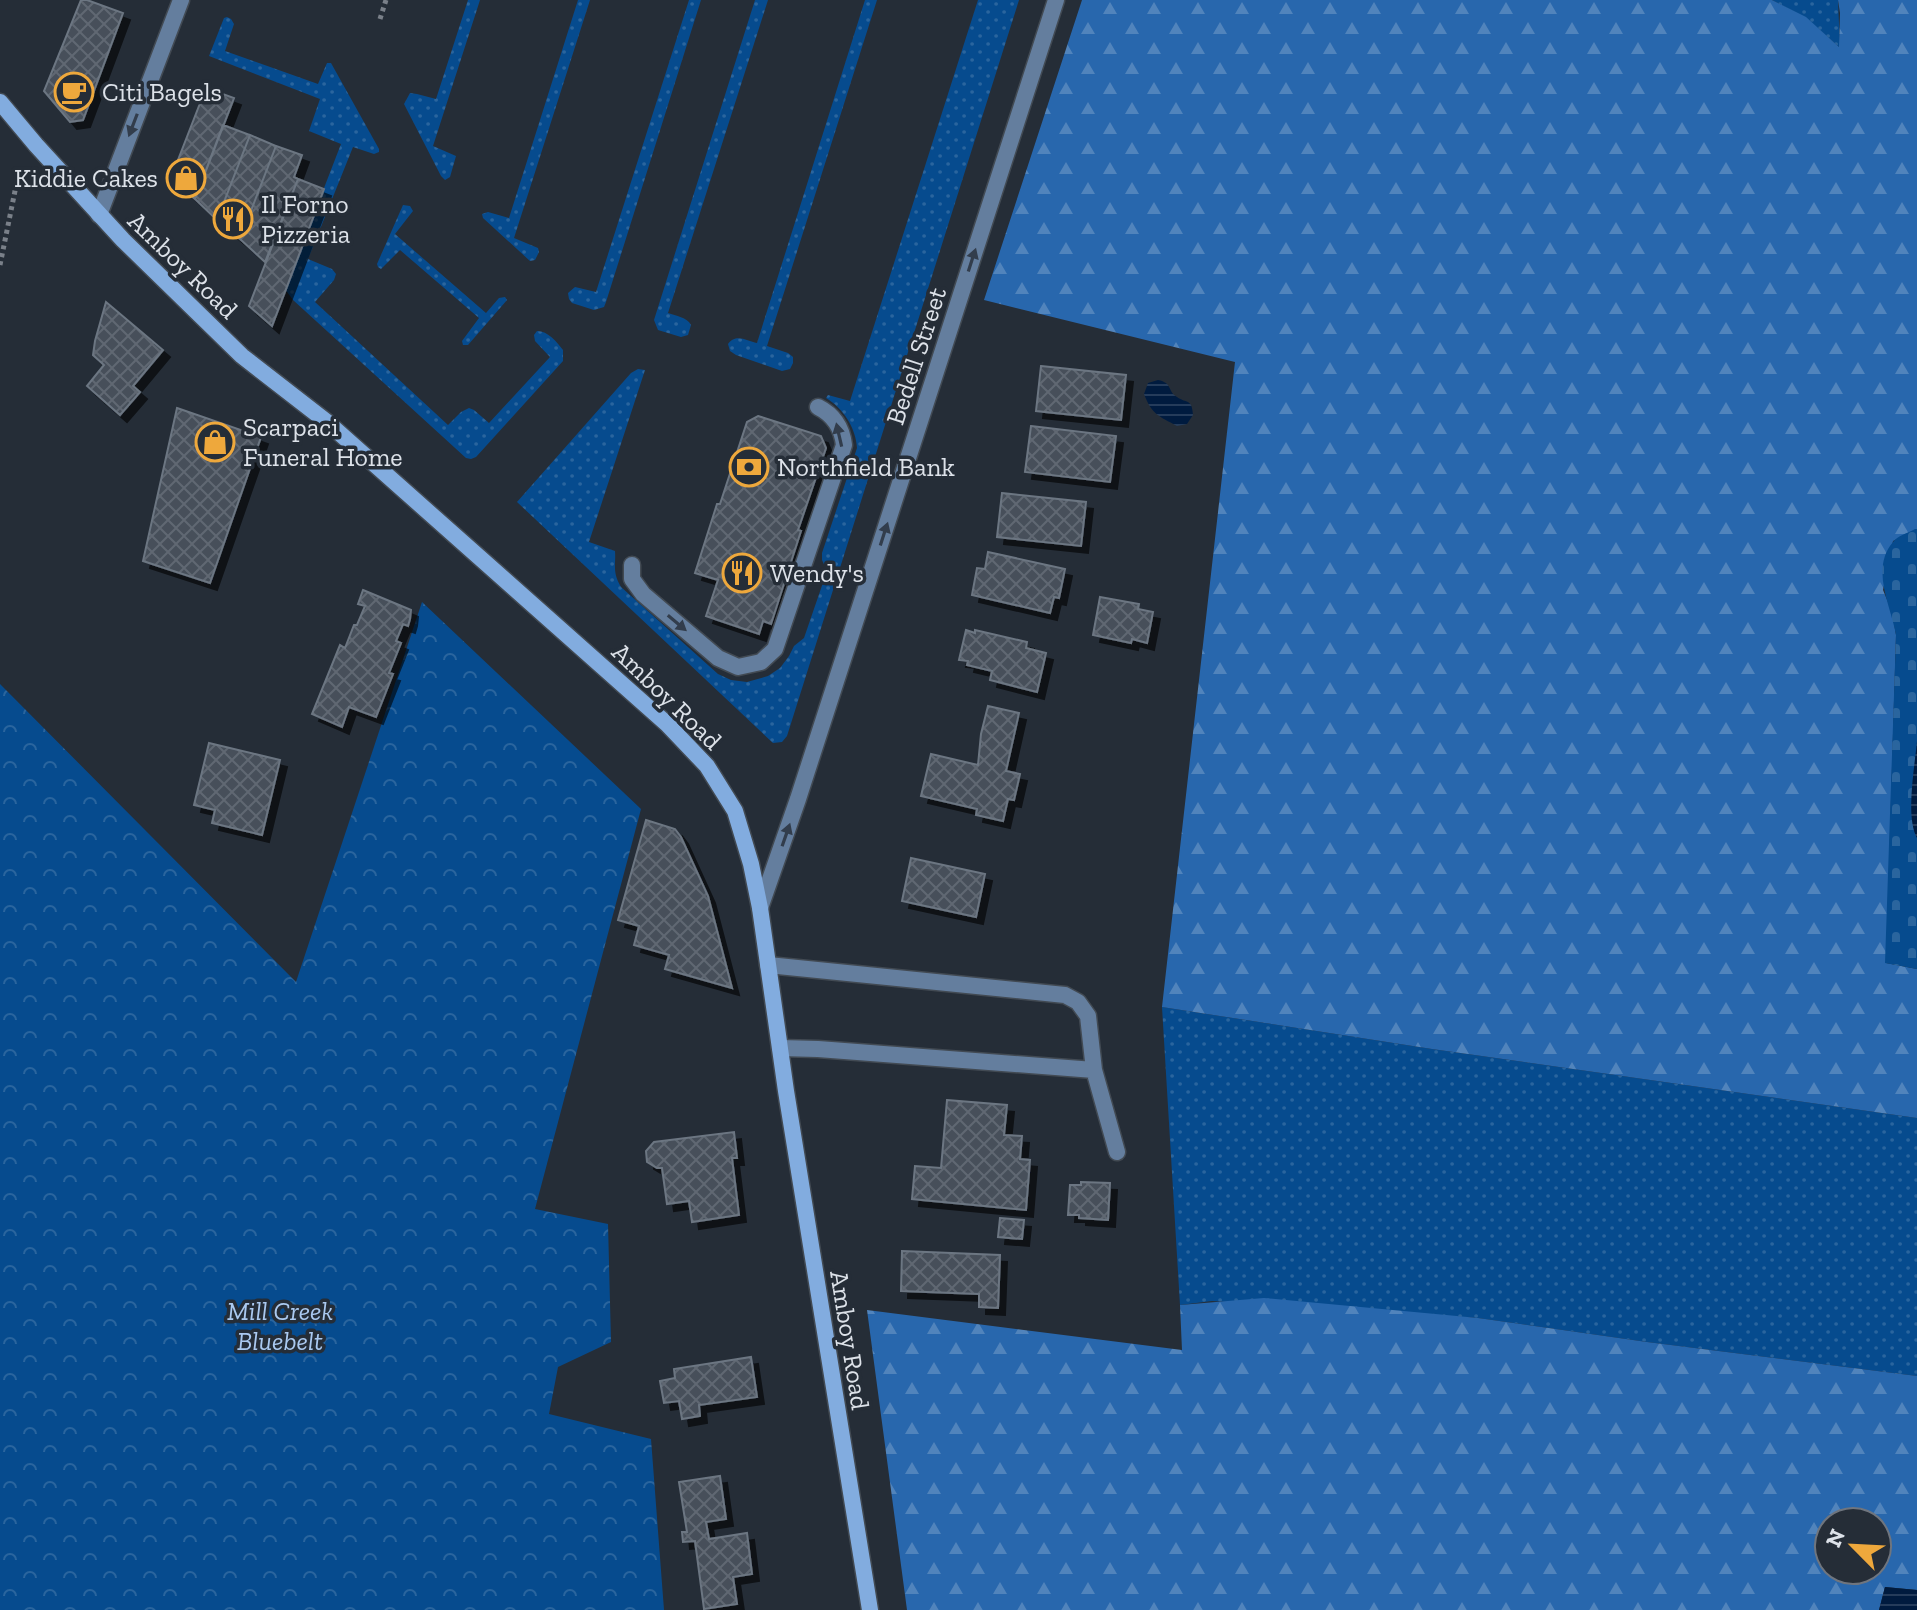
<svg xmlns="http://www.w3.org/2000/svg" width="1917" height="1610" viewBox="0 0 1917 1610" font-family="'Zilla Slab',serif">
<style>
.grass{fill:url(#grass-dots)}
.forest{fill:url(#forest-firs);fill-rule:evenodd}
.cemetery{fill:url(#cemetery-stones)}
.park{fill:url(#park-crowns)}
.water{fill:url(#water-rules)}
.building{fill:url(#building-cross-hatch);stroke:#6c7682;stroke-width:2;filter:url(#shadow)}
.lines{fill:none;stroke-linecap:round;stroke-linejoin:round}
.lane-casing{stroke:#424a53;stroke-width:19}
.street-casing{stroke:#424a53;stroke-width:19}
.secondary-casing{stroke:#424a53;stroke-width:19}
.path{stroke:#7a8089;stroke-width:5;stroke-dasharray:4 4;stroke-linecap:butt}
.lane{stroke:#647e9e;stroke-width:16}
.street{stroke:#647e9e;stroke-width:16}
.secondary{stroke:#82acdf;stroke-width:16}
.oneway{fill:#323d4c}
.labels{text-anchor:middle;stroke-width:7;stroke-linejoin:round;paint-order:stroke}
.poi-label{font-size:26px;fill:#dde2e9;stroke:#252d37;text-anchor:start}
.street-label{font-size:26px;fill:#dde2e9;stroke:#252d37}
.park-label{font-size:26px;font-style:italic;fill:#aac9f0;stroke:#252d37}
</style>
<defs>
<pattern id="grass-dots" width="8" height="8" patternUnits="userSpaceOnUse" patternTransform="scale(2)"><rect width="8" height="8" fill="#064b8e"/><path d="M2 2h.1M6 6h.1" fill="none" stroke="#2a659e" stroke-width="1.8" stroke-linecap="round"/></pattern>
<pattern id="forest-firs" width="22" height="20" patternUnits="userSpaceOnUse" patternTransform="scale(2)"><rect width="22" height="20" fill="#2867ad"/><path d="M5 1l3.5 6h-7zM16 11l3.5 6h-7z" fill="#5184bc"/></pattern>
<pattern id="cemetery-stones" width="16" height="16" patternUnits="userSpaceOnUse" patternTransform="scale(2)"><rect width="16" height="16" fill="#064b8e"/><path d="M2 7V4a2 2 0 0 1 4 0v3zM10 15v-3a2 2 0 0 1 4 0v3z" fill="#2a659e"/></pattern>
<pattern id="park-crowns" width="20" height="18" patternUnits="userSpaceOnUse" patternTransform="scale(2)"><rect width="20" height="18" fill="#064b8e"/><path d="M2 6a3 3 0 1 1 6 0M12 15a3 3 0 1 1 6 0" fill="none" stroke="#2a659e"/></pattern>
<pattern id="water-rules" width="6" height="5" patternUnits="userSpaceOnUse" patternTransform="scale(2)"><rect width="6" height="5" fill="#001b3f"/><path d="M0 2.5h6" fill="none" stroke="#253c5b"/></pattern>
<pattern id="building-cross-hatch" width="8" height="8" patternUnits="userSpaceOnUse" patternTransform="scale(2)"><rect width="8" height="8" fill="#464f5a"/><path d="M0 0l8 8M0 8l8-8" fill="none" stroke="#606872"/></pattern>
<filter id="shadow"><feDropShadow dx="7" dy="7" stdDeviation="0" flood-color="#0009"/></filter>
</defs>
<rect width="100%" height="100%" fill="#252d37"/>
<path class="grass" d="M468 0H480L433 146 456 156 450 177 445 180 441 176 404 104 410 93 417 94 436 99Z
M578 0H590L514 238 538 248 539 252 535 260 530 261 483 218 482 214 488 212 509 218Z
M689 0H701L606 302 604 307 594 310 572 303 569 299 568 293 575 287 596 292Z
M755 0H768L668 313C676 316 687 317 691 325L688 335 681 337 658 330 654 320Z
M865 0H877L767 346 788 353 793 357V363L790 369 782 371 736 355 730 351 728 344C736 333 747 341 757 343Z
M978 0H1019L787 736 782 742 773 743 517 502 631 373 638 369 645 370 589 542 615 551C616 566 612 572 621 587L718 674 731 680 747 682 768 676 780 668 789 656 794 646 804 638 827 571 822 560V553L857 448C856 428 843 408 826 398L828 395 850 401Z
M1772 0H1838L1840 48 1806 18Z
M227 17 231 19 234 24 225 51 318 84 327 63H331L379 149V152L374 154 353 147 308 259 332 269 336 274 334 280 315 302 448 425 461 412 469 408 474 410 489 423 550 357 535 341 534 335 537 331C548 331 557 342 563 350V361L476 457 471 459 466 458 293 300 285 289 341 144 309 131 320 99 209 56 224 18Z
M403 205 410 206 413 211 395 234 486 313 499 298 505 297 507 300 468 345H463L462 341 479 318 400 250 381 269 378 267 377 264Z
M1162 1007 1432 1049 1917 1118V1376L1647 1342 1478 1318 1212 1301 1180 1305Z"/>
<path class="forest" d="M1082 0H1772L1806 17 1839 47 1840 13 1838 0H1917V529L1893 541 1883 590 1892 612 1896 635 1886 963 1917 969V1118L1432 1049 1162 1007 1235 362 984 300Z
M1264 1298 1478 1318 1647 1342 1917 1376V1590L1885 1587 1879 1610H907L867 1310 1182 1350 1180 1305ZM1829 1522H1877V1570H1829Z"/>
<path class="cemetery" d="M1915 529H1917V969L1885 963 1896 635C1891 606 1870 569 1893 542 1897 536 1908 533 1915 529Z"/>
<path class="park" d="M422 602 641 809 535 1209 608 1224 611 1342 558 1367 549 1414 651 1439 664 1610H0V684L296 982Z"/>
<path class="water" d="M1158 380C1173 383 1167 391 1177 397 1187 404 1192 398 1193 415L1187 424 1177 426C1159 416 1152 415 1144 394L1148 383Z
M1917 741V838C1905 817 1915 765 1917 741Z
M1885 1587 1917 1590V1610H1879Z"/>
<path class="building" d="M81 0H87L123 13 83 120 70 122 44 91Z
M206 88 234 98 195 199 171 178Z
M223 125 250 135 217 220 195 199Z
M250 135 276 146 240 239 217 220Z
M276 146 302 155 294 177 298 179 265 262 240 239Z
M298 179 324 189 272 326 249 306Z
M106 302 163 350 133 386 140 392 120 415 87 386 104 365 93 355 95 341Z
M1041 366 1126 375 1121 420 1036 411Z
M177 408 261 437 210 583 143 561Z
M758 416 821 436 826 448 798 530 801 531 771 624 763 621 759 634 706 616 718 580 695 573 717 504H720L747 422Z
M1031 426 1116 436 1110 482 1025 472Z
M1002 493 1086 502 1081 546 997 537Z
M988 552 1065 569 1059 598 1054 597 1050 613 972 595 977 568 985 569Z
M363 590 411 610 410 619 408 626 403 624 396 641 401 643 389 673 393 674 376 717 349 707 342 727 312 714 340 645 345 648 354 625H357L365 606 358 604Z
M1100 597 1139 604 1138 609 1153 612 1147 643 1132 639 1131 643 1093 635Z
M966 630 975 633V630L1027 642 1026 648 1046 653 1037 692 990 680 992 671 967 665 968 661 959 660Z
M988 706 1019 713 1006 771 1020 774 1014 800 1008 799 1003 821 976 815 977 809 921 796 931 754 978 765 981 734Z
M209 743 280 760 262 835 212 823 215 810 194 805Z
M646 820 675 829 681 837 708 896 732 988 665 969 669 955 634 945 639 926 618 920Z
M911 858 985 874 976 917 902 901Z
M947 1100 1007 1105 1004 1135 1022 1136 1020 1159 1030 1160 1026 1210 912 1199 915 1166 941 1168Z
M734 1132 737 1158H732L739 1215 692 1222 689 1201 667 1204 662 1168H657L647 1162 646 1151 654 1142Z
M1081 1182 1110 1183 1108 1220 1079 1218V1215H1068L1070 1185H1081Z
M1000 1218 1024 1220 1022 1239 998 1237Z
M902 1251 1000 1255 998 1308 979 1307V1294L901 1291Z
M751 1357 757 1397 699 1405 700 1416 682 1419 679 1401 664 1403 660 1381 675 1378 674 1369Z
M720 1476 726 1519 706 1522 709 1539 747 1533 752 1574 733 1577 737 1604 704 1609 695 1541 683 1542 682 1532H687L679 1482Z"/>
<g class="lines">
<g class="lane-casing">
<path id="lane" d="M632 565V579L643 594 718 658 738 667 761 662 775 649 844 445C842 428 834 415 818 407
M768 965 1065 995 1078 1002 1088 1016 1094 1070
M780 1048 818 1049 1094 1070 1117 1152"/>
</g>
<g class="street-casing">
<path id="street" d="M99 215 181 0
M760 908 798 799 1056 0"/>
</g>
<g class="secondary-casing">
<path id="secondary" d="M0 102 36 145 123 240 242 356 327 422 667 724 707 766 735 811 751 864 760 908 786 1091 870 1610"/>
</g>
<path class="path" d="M380 19 386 0
M0 265 16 186"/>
<use href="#lane" class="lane"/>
<use href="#street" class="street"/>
<use href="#secondary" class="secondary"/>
</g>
<defs><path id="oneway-solid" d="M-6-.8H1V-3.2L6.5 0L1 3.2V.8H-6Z" transform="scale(2)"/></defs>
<g class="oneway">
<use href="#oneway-solid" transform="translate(133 125) rotate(111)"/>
<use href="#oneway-solid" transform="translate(972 260) rotate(-72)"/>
<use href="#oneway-solid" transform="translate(839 435) rotate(-103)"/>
<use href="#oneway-solid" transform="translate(884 534) rotate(-72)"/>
<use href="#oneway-solid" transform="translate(677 623) rotate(40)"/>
<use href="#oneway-solid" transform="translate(786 835) rotate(-71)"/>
</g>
<defs>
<g id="cafe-ring" transform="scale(2)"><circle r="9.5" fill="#252d37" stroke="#eea83c" stroke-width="1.5"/><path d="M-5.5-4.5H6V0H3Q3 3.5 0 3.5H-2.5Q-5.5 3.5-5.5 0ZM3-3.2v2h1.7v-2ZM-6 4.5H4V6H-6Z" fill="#eea83c"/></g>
<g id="shop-ring" transform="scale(2)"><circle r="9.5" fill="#252d37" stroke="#eea83c" stroke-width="1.5"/><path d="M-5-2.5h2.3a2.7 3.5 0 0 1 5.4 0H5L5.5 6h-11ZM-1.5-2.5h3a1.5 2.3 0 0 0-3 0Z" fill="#eea83c"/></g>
<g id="restaurant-ring" transform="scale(2)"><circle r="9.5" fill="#252d37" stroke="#eea83c" stroke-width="1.5"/><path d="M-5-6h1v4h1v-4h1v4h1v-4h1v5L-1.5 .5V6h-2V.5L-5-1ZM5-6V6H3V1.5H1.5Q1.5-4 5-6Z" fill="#eea83c"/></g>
<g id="bank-ring" transform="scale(2)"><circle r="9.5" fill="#252d37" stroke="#eea83c" stroke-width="1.5"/><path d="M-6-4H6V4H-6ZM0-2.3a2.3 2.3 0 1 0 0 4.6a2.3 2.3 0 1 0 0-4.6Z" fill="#eea83c"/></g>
</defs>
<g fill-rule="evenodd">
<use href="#cafe-ring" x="74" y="92"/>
<use href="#shop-ring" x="186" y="178"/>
<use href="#restaurant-ring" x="233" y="219"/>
<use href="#shop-ring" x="215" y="442"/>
<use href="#bank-ring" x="749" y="467"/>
<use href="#restaurant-ring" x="742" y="573"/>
</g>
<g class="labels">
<g class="poi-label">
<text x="102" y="101">Citi Bagels</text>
<text x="158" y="187" text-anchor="end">Kiddie Cakes</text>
<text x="261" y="213">Il Forno<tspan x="261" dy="30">Pizzeria</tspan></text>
<text x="243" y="436">Scarpaci<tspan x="243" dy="30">Funeral Home</tspan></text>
<text x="777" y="476">Northfield Bank</text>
<text x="770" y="582">Wendy's</text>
</g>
<g class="street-label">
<text transform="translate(183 265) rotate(44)" y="9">Amboy Road</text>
<text transform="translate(916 356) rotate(-72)" y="9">Bedell Street</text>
<text transform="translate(667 696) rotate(44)" y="9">Amboy Road</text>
<text transform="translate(850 1340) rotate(81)" y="9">Amboy Road</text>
</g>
<g class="park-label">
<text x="280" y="1320">Mill Creek<tspan x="280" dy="30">Bluebelt</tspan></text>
</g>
</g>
<g transform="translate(1853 1546) rotate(294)"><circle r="38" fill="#252d37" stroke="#6f757e" stroke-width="2"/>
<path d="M0-6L14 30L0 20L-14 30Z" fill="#eea83c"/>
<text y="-12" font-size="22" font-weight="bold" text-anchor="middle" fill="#dde2e9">N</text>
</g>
</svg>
